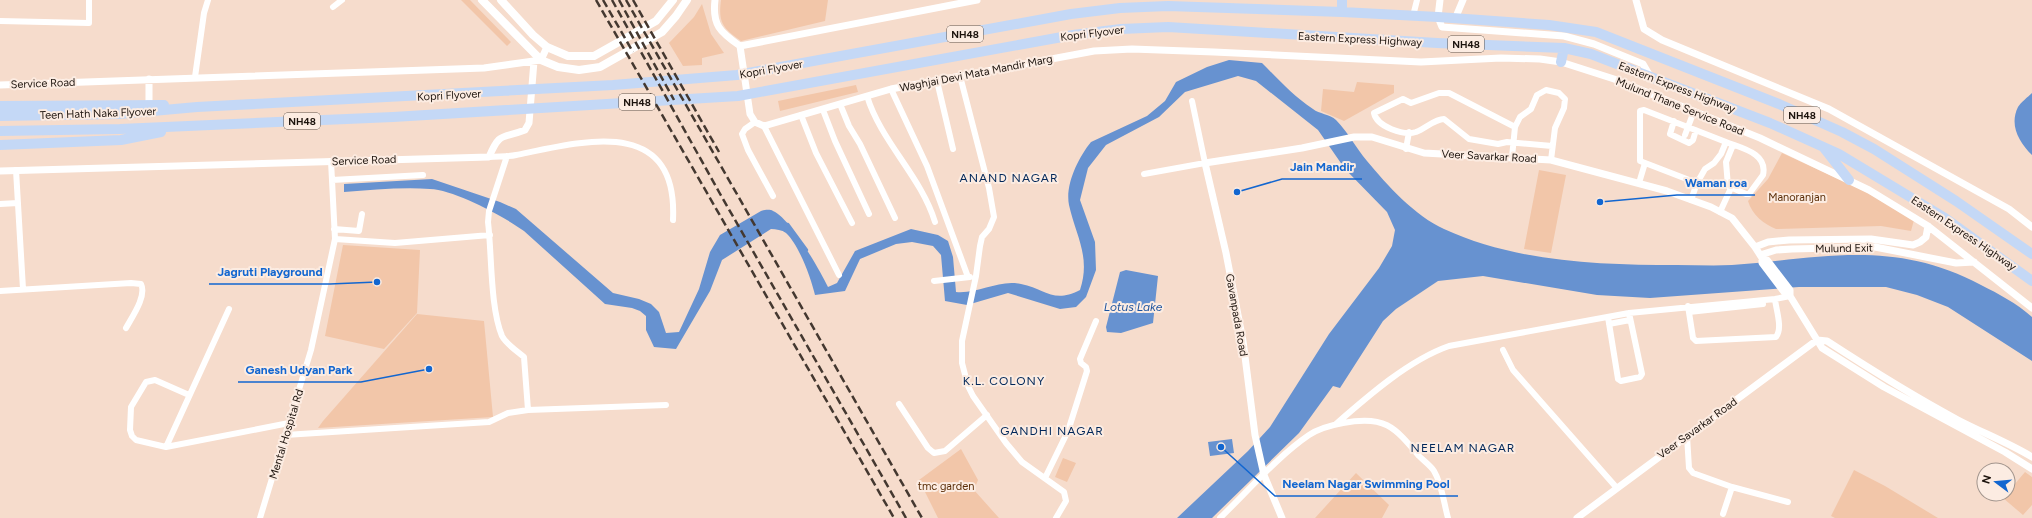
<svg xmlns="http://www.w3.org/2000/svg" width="2032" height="518" viewBox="0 0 2032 518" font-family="Figtree,sans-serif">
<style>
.green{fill:#f2c6a9}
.water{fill:#6792d0}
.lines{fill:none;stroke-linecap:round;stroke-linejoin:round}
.stream{stroke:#6792d0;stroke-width:2.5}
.minor{stroke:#fff;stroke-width:6}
.tertiary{stroke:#fff;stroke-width:7}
.secondary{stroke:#fff;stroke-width:8}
.trunk{stroke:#c4d8f6;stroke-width:10}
.rail{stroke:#443830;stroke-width:2.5;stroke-dasharray:8 4;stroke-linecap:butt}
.labels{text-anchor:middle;stroke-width:4;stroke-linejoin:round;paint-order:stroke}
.shield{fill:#fcece2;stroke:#5f544d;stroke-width:1}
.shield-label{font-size:10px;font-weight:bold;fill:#1c130d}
.street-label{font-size:11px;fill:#1c130d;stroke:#fcece2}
.park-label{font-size:11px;fill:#5b2e08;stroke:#fcece2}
.neighbourhood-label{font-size:12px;letter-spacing:1px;fill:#012759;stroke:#fcece2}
.water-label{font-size:12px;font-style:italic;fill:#1c539e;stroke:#fcece2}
.leader{fill:none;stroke:#1266d0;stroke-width:1.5}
.callout-dot{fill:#1266d0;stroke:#fcece2;stroke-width:1.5}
.callout-label{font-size:12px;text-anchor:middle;font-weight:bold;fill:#1266d0;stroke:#fcece2;stroke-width:4;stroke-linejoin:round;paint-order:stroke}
</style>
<rect width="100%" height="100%" fill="#f6dccc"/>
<path class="green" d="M461 0H470L511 42 507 46Z
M721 0H828L825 21 741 41C723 28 718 23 721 0Z
M702 4 711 34 724 53 702 58V65L683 66 669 43 694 17Z
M1357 82 1394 85V93L1344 121 1321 111 1323 89 1354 92Z
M856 85 858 92 780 111 778 101Z
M1782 153 1860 189 1908 215 1914 220 1911 231 1881 226 1776 229C1764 224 1752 215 1748 201L1768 179Z
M1539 170 1566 175 1551 253 1524 249Z
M343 245 420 250 417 313 384 349 325 336Z
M417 314 484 321 493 417 318 428 323 421Z
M961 449 978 480 974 490 999 518H938L919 480Z
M1063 458 1076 463 1067 482 1055 477Z
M1854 470 1885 486 1938 518H1835L1831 516Z
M2025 472 2032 477V505L2023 515 2003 498Z
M1356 473 1389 505 1382 518H1315Z"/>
<path class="water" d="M1229 60 1262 63C1278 79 1293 96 1313 109 1319 114 1330 114 1336 120 1348 132 1356 148 1367 161 1387 185 1415 216 1444 229 1516 262 1599 265 1676 265 1695 265 1714 266 1732 265 1824 258 1894 239 1981 285 1999 294 2016 303 2032 317V361L1948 307 1917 295 1886 287H1799L1650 298 1597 295 1483 276 1438 281 1396 309 1383 321 1340 388 1333 386 1299 433 1212 518H1177L1248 451 1270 427 1329 334 1379 268 1392 246 1395 230 1387 212 1345 169 1318 130 1256 81 1238 76 1185 92 1159 117 1106 145 1088 168 1080 200 1095 242 1096 270 1086 297 1076 307 1060 309 1008 293 967 305 945 301 941 255 933 246 912 242 896 244 860 259 845 291 815 295C811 278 799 245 786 233 782 230 776 229 771 229L722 260 710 291 676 349 654 347 646 330V316L640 311 632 308 605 304 524 231C503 216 455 190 430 189 402 187 372 190 344 192V184L432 179 500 202 516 209 613 293 639 299 651 304 659 312 666 333 679 332 699 289 710 252 720 235 761 211C764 210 770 209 773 211 791 219 819 269 828 287L837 283 855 251 911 229 938 235 948 241 953 257 956 292C979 294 999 279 1021 284 1046 289 1053 304 1080 290 1091 257 1076 236 1069 205 1065 185 1078 158 1091 142L1147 116 1165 101 1176 82 1207 67Z
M2032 93V155C2019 142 2009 125 2018 107 2021 102 2028 97 2032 93Z
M1126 270 1158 276 1153 323 1121 333 1107 332 1106 327 1120 272Z
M1232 439 1234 453 1210 456 1208 442Z"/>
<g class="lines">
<path class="stream" d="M785 224H788L807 250"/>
<path class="minor" d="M333 7 342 0
M1413 16 1417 0
M0 21 89 23V0
M960 76 989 188 994 217 989 229 982 237 980 246 976 276 962 341V363L968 386 973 396 1006 443 1022 462 1064 492 1066 501 1056 518
M195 77 204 13 208 0
M937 81 953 149
M891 89 927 166 968 277
M867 96C881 142 921 176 935 222
M840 104 849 126 860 144 895 218
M823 110 835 141 869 214
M801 115 816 153 852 223
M1674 121 1670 134 1689 143 1693 140 1696 130
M755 122 745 129 742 134 748 150 773 196
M764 126 839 275
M1515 127 1449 93H1439L1411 103 1403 99 1374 113C1377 127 1404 136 1416 132 1426 128 1435 119 1444 119L1469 139 1498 144 1507 142 1552 146
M1685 135 1694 111
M1726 142 1721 154 1714 163 1705 169 1697 183 1640 161V111L1644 110 1726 142C1741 148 1768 153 1763 175L1749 194H1746L1728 186 1726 162 1733 145
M1406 149 1409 132
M507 156 489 211 488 222C492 255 490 307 502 336 506 344 517 351 524 357L528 410
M489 157C498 156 508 157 516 155 584 141 678 115 673 220
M1512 157 1515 127 1520 117 1531 109 1537 95 1546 90 1559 93 1565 99 1564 108 1555 128 1551 160
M16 170 23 289
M1144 174 1205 163 1192 101
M332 180 423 175
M1639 183 1645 163
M1691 200 1697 183
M0 204 18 203
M1720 212 1731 188
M334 229 359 231 362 214
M335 239 395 243 490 235
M934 281 970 277
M0 291 131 283 141 284C147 296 132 317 126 328
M1688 306 1693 338 1696 341 1776 337C1783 328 1776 310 1775 299
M229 309 166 447 289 423
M1689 312 1763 304
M1608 317 1618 379 1621 381 1640 377 1642 374 1629 313
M1609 324 1630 320
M1503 350 1513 370 1616 487
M899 404 928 448 934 453 945 451 987 415
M1336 424C1368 396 1409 360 1449 346L1629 313 1775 299 1790 296
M285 435 489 422 508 413 528 410 666 405
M1687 436 1689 468 1693 473 1732 487 1788 502
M166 447 136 440 132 436 130 430 131 407 146 382 155 380 189 395
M1045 478 1068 431 1087 371 1086 367 1081 363 1080 359 1096 321
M1723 514 1732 487
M260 518 311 350 335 239 331 161
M1220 518C1248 491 1278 456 1309 435 1318 429 1332 425 1343 423 1384 415 1394 426 1419 456 1424 461 1431 466 1434 471 1442 484 1444 504 1448 518"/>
<path class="tertiary" d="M715 0C712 25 720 32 740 46L977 0
M1440 0 1438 17 1442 27 1564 36 1594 44 1643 64 1650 76
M1636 0 1644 29 1662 40 1829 109 2009 209 2032 227
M1455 19 1463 0
M740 46 750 114 755 122 764 126 891 89 1094 51 1132 49 1214 52 1421 62 1501 58 1540 59 1561 62 1614 79 1760 138 1869 190 1928 226 2032 308
M149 79V104
M0 85 484 68 541 60 547 47
M0 171 489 157C500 131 502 139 525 130L529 123 534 61
M1755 247 1768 242 1789 240 1871 239 1913 245 1920 242 1926 237 1928 226
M1760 255 1776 250 1792 249 1875 247 1956 263 1974 262
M1762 258 1767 260 1790 290V296L1822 348 1884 387 2005 452 2032 469
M1282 518 1264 475 1255 435 1243 341 1226 253 1205 163 1302 148 1354 137H1372L1424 153 1551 160 1667 191 1711 207 1732 218 1755 247 1762 258V263L1784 292 1790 296
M1577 518 1817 340 1827 341C1870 369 1913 396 1958 420 1983 433 2009 443 2032 457"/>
<path class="secondary" d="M482 0 541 60 558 67 579 70 600 67 662 32 676 16 687 0
M501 0 533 35 547 47 568 56H594L656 21 673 0"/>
<path class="trunk" d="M1342 0V12
M1561 62 1564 48
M0 106 164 105
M0 116 119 114 197 107 613 85 737 75 1071 14 1120 8 1168 6 1342 12 1438 17 1549 25 1596 32 1779 104 1842 132 1874 149 1956 201 2032 254
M0 131 120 129 393 117 738 96 1073 35 1121 29 1168 27 1437 43 1564 48 1591 54 1770 123 1839 154 1945 218 2032 281
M0 145 121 140 161 132
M1824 148 1849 180"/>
<path class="rail" d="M596 0 894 518
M603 0 633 52
M612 0 719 192 906 518
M619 0 674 100
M626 0 922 518
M633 0 719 152"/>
</g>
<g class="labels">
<g class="shield">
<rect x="947" y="26" width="36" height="16" rx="3"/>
<rect x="1448" y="36" width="36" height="16" rx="3"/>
<rect x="619" y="94" width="36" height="16" rx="3"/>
<rect x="1784" y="107" width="36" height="16" rx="3"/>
<rect x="284" y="113" width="36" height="16" rx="3"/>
</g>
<g class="shield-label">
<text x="965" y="38">NH48</text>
<text x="1466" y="48">NH48</text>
<text x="637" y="106">NH48</text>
<text x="1802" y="119">NH48</text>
<text x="302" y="125">NH48</text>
</g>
<g class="street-label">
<text transform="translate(1092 33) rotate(-7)" y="4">Kopri Flyover</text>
<text transform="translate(1360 39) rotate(3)" y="4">Eastern Express Highway</text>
<text transform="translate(771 69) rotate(-10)" y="4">Kopri Flyover</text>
<text transform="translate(976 73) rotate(-11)" y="4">Waghjai Devi Mata Mandir Marg</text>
<text transform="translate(43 83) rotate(-2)" y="4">Service Road</text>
<text transform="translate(1677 87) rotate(21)" y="4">Eastern Express Highway</text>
<text transform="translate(449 95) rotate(-3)" y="4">Kopri Flyover</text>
<text transform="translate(1680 106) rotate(22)" y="4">Mulund Thane Service Road</text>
<text transform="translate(98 113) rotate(-2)" y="4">Teen Hath Naka Flyover</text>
<text transform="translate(1489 156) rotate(3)" y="4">Veer Savarkar Road</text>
<text transform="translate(364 160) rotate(-2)" y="4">Service Road</text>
<text transform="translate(1964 233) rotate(34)" y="4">Eastern Express Highway</text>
<text transform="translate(1844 248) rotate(-1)" y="4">Mulund Exit</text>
<text transform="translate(1237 315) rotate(80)" y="4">Gavanpada Road</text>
<text transform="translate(1697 428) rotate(-36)" y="4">Veer Savarkar Road</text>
<text transform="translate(286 434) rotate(-73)" y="4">Mental Hospital Rd</text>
</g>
<g class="park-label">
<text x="1797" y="201">Manoranjan</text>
<text x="946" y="490">tmc garden</text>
</g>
<g class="neighbourhood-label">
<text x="1009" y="182">ANAND NAGAR</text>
<text x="1004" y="385">K.L. COLONY</text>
<text x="1052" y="435">GANDHI NAGAR</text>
<text x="1463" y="452">NEELAM NAGAR</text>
</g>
<g class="water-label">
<text x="1133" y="311">Lotus Lake</text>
</g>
</g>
<path class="leader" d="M1237 192L1282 179H1362M1600 202L1677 195H1755M377 282L330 284H209M429 369L361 382H238M1221 447L1275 496H1458"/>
<g class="callout-dot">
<circle cx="1237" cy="192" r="4"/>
<circle cx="1600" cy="202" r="4"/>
<circle cx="377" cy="282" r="4"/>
<circle cx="429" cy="369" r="4"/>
<circle cx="1221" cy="447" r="4"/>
</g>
<g class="callout-label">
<text x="1322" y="171">Jain Mandir</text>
<text x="1716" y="187">Waman roa</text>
<text x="270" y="276">Jagruti Playground</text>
<text x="299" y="374">Ganesh Udyan Park</text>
<text x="1366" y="488">Neelam Nagar Swimming Pool</text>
</g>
<g transform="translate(1996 482) rotate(286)"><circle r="19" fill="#fcece2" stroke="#a2958d"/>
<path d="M0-3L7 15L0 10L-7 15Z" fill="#1266d0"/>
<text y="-6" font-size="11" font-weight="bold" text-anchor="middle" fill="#1c130d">N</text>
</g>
</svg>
